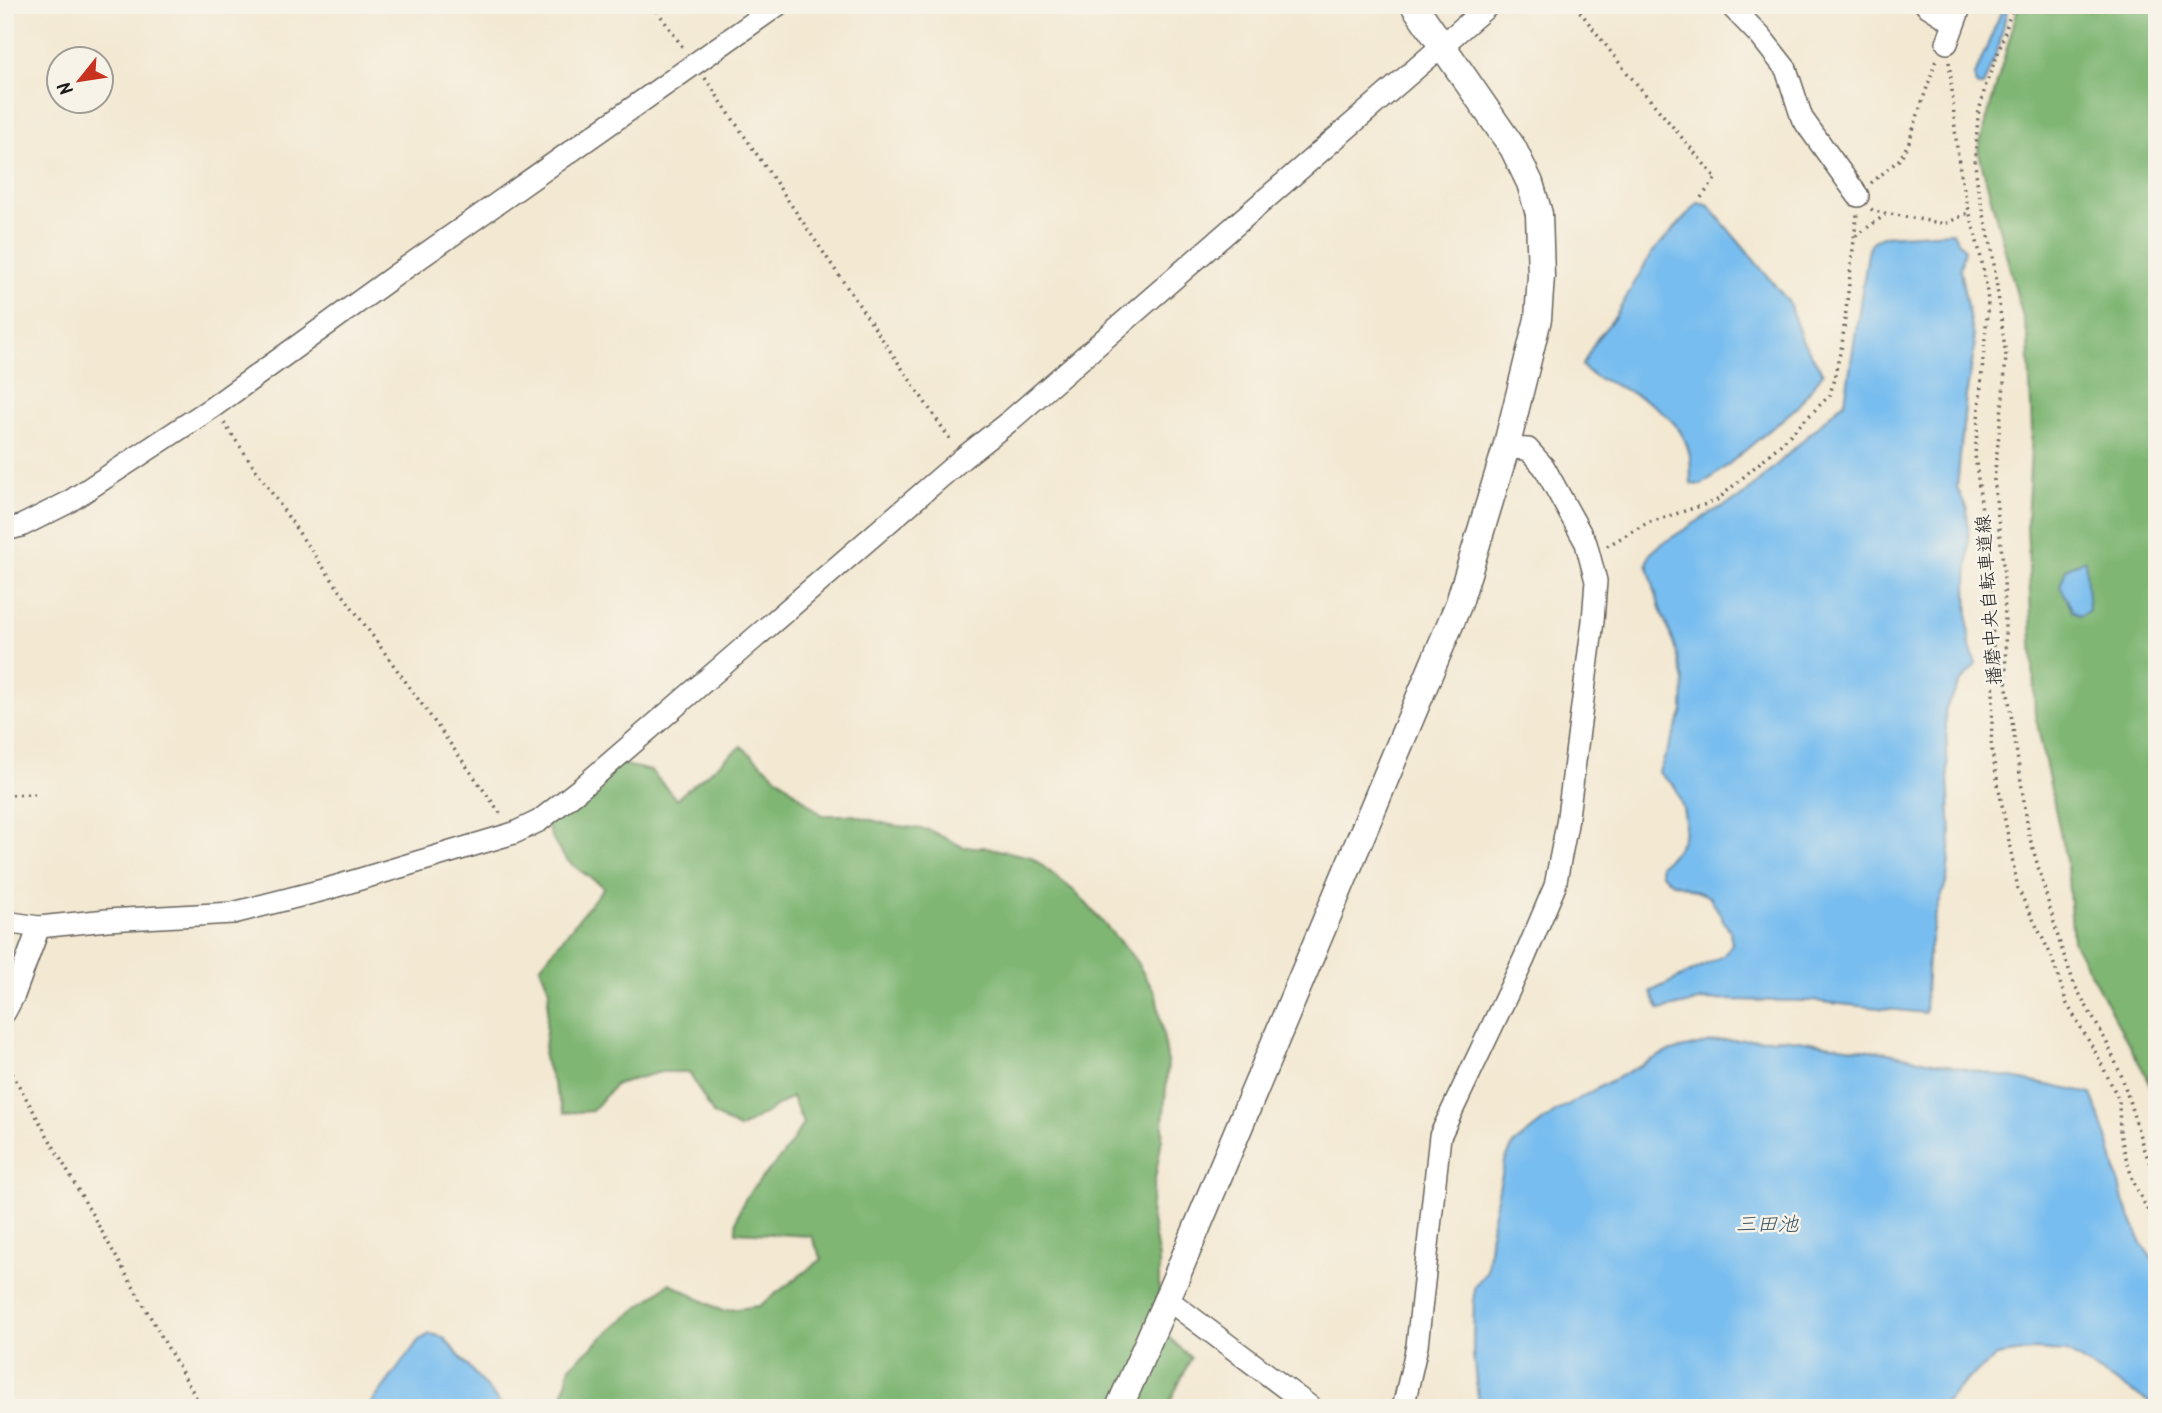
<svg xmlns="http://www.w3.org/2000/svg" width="2162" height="1413" viewBox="0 0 2162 1413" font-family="Kalam,'Klee One',sans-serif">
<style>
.forest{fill:#7fb673;stroke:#4e6948;stroke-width:2}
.water{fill:#78bdef;stroke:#4a6c86;stroke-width:2}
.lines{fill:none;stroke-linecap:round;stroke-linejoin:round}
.minor-casing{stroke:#67635c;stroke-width:24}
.tertiary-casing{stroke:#67635c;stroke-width:29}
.path{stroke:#67635c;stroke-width:3.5;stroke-dasharray:2 5;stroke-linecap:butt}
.minor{stroke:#fff;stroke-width:21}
.tertiary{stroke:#fff;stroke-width:26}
.labels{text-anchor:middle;stroke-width:5;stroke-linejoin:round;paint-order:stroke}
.street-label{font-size:19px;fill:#1c1c1c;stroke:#f7f3e8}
.water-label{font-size:21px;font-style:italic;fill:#3c5466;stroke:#f7f3e8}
</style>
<rect width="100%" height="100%" fill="#f7f3e8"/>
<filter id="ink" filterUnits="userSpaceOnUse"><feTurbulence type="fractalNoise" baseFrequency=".0143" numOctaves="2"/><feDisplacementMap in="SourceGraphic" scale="14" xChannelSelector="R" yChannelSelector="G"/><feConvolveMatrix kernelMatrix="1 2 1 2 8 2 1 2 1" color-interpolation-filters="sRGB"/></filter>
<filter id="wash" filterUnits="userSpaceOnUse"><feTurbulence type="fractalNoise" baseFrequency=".00686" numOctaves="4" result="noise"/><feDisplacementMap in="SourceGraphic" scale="28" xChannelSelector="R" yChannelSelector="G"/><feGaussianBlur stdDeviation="1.57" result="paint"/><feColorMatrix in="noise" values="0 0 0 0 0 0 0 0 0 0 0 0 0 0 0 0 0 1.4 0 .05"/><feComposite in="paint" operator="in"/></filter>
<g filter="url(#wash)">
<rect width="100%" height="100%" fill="#f3e8d2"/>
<path class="forest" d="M2019 5H2157V1096L2073 941 2067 865 2035 714 2027 523 2032 430 2028 336 1978 150Z
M741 746 822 815H853L891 825 929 830 963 847H984L1031 857 1078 894 1134 958 1156 994 1168 1063 1162 1138 1150 1210 1159 1259V1328L1191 1358 1167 1408H560L570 1366 619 1323 670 1283 722 1311 759 1306 822 1259 811 1236 736 1232C734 1198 766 1177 785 1152 792 1143 797 1133 803 1123L792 1097 739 1129 713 1114 689 1072H661L616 1084 592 1111 564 1113 544 1058 549 989 540 967 604 887C574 866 560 862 547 825L621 764 651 771 676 799Z"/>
<path class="water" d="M2004 5H2008L1999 46 1983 86H1978L1976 84 1975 75Z
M1698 203 1708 205 1788 301 1802 340 1823 373 1797 407 1723 469 1701 485 1691 484C1690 474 1692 461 1689 452 1680 416 1645 398 1615 385 1602 379 1591 377 1582 366L1596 340 1615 317 1651 254Z
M1952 232 1964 249 1960 270 1975 347 1966 396 1957 488 1967 509 1969 548 1967 584 1968 624 1970 647 1976 664 1960 683 1945 710 1951 837 1947 879 1935 917 1928 957 1925 1013 1811 1001 1704 1000 1660 1010 1650 992 1723 956 1732 944 1730 932 1710 897 1684 886 1671 882 1661 874 1660 865C1682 849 1691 830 1681 803 1679 798 1678 791 1675 787 1670 781 1663 779 1659 772L1683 711 1684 681 1675 645 1660 609 1649 570 1647 564 1650 554 1660 545 1712 512 1742 497 1845 401 1868 253 1872 242 1882 236Z
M2085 559 2089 610 2080 616 2073 611 2060 586 2066 569Z
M1783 1038 1883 1052 2092 1094 2110 1147 2123 1200 2142 1244 2157 1266V1407L2067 1352 2036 1350 1997 1356 1967 1380 1940 1408H1479L1473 1354 1474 1287 1487 1271 1492 1221 1505 1161 1513 1145 1555 1112 1605 1084 1667 1052 1716 1041Z
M430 1334 443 1337 504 1408H368L419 1340Z"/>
</g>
<g filter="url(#ink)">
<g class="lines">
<g class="minor-casing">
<path id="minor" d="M1730 5 1761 37 1786 69 1802 118 1858 196
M1926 5 1953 22
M1947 43 1961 5
M5 530 21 526 67 503 213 407 397 274 778 5
M5 922 39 927 107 920 233 913 327 889 514 833 539 821 581 788 963 458 1011 420 1489 5
M5 1012 14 995 39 927
M1167 1299 1312 1408
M1403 1408 1417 1346 1440 1136 1524 959 1555 886 1567 824 1593 621 1596 581 1586 543 1544 467 1528 449 1506 448"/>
</g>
<g class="tertiary-casing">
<path id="tertiary" d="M1119 1408 1167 1299 1459 603 1506 448 1538 319 1541 276 1539 214 1530 183 1513 148 1414 5"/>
</g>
<path class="path" d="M653 5 684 49
M1578 5V9L1624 69 1716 178 1700 199
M2013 5 2001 45 1986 84 1978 115 1975 164 1978 189 1992 249 2006 356 2003 396 1994 480 2004 573 2006 681 2029 835 2061 947 2075 986 2106 1041 2122 1077 2144 1150 2157 1175
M1949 62C1954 100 1954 138 1961 175 1969 218 1985 260 1988 303L1975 455 1991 582 1994 674 1991 747 2018 889 2051 955 2067 1004 2097 1055 2119 1100 2120 1133 2125 1154 2133 1181 2157 1229
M705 78 952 442
M1871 183 1900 159 1909 142 1937 57
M1871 209 1874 211 1945 224 1970 212
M1856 236 1885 215
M224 423 310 549 503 817
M1607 546 1647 523 1716 501 1780 445 1830 395 1842 345 1857 214
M5 795 36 794
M5 1061 202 1408"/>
<use href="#minor" class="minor"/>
<use href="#tertiary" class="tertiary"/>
</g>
</g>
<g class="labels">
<g class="street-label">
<text transform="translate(1988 600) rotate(-94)" y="7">播磨中央自転車道線</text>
</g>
<g class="water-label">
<text x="1767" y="1231">三田池</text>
</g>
</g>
<rect width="2162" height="1413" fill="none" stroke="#f7f3e8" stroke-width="28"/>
<g transform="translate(80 80) rotate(240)"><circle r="33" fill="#f7f3e8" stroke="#9f9d96" stroke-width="2"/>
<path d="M0-5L12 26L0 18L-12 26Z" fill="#c8321e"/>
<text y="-10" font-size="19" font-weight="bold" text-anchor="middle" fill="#1c1c1c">N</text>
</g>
</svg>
